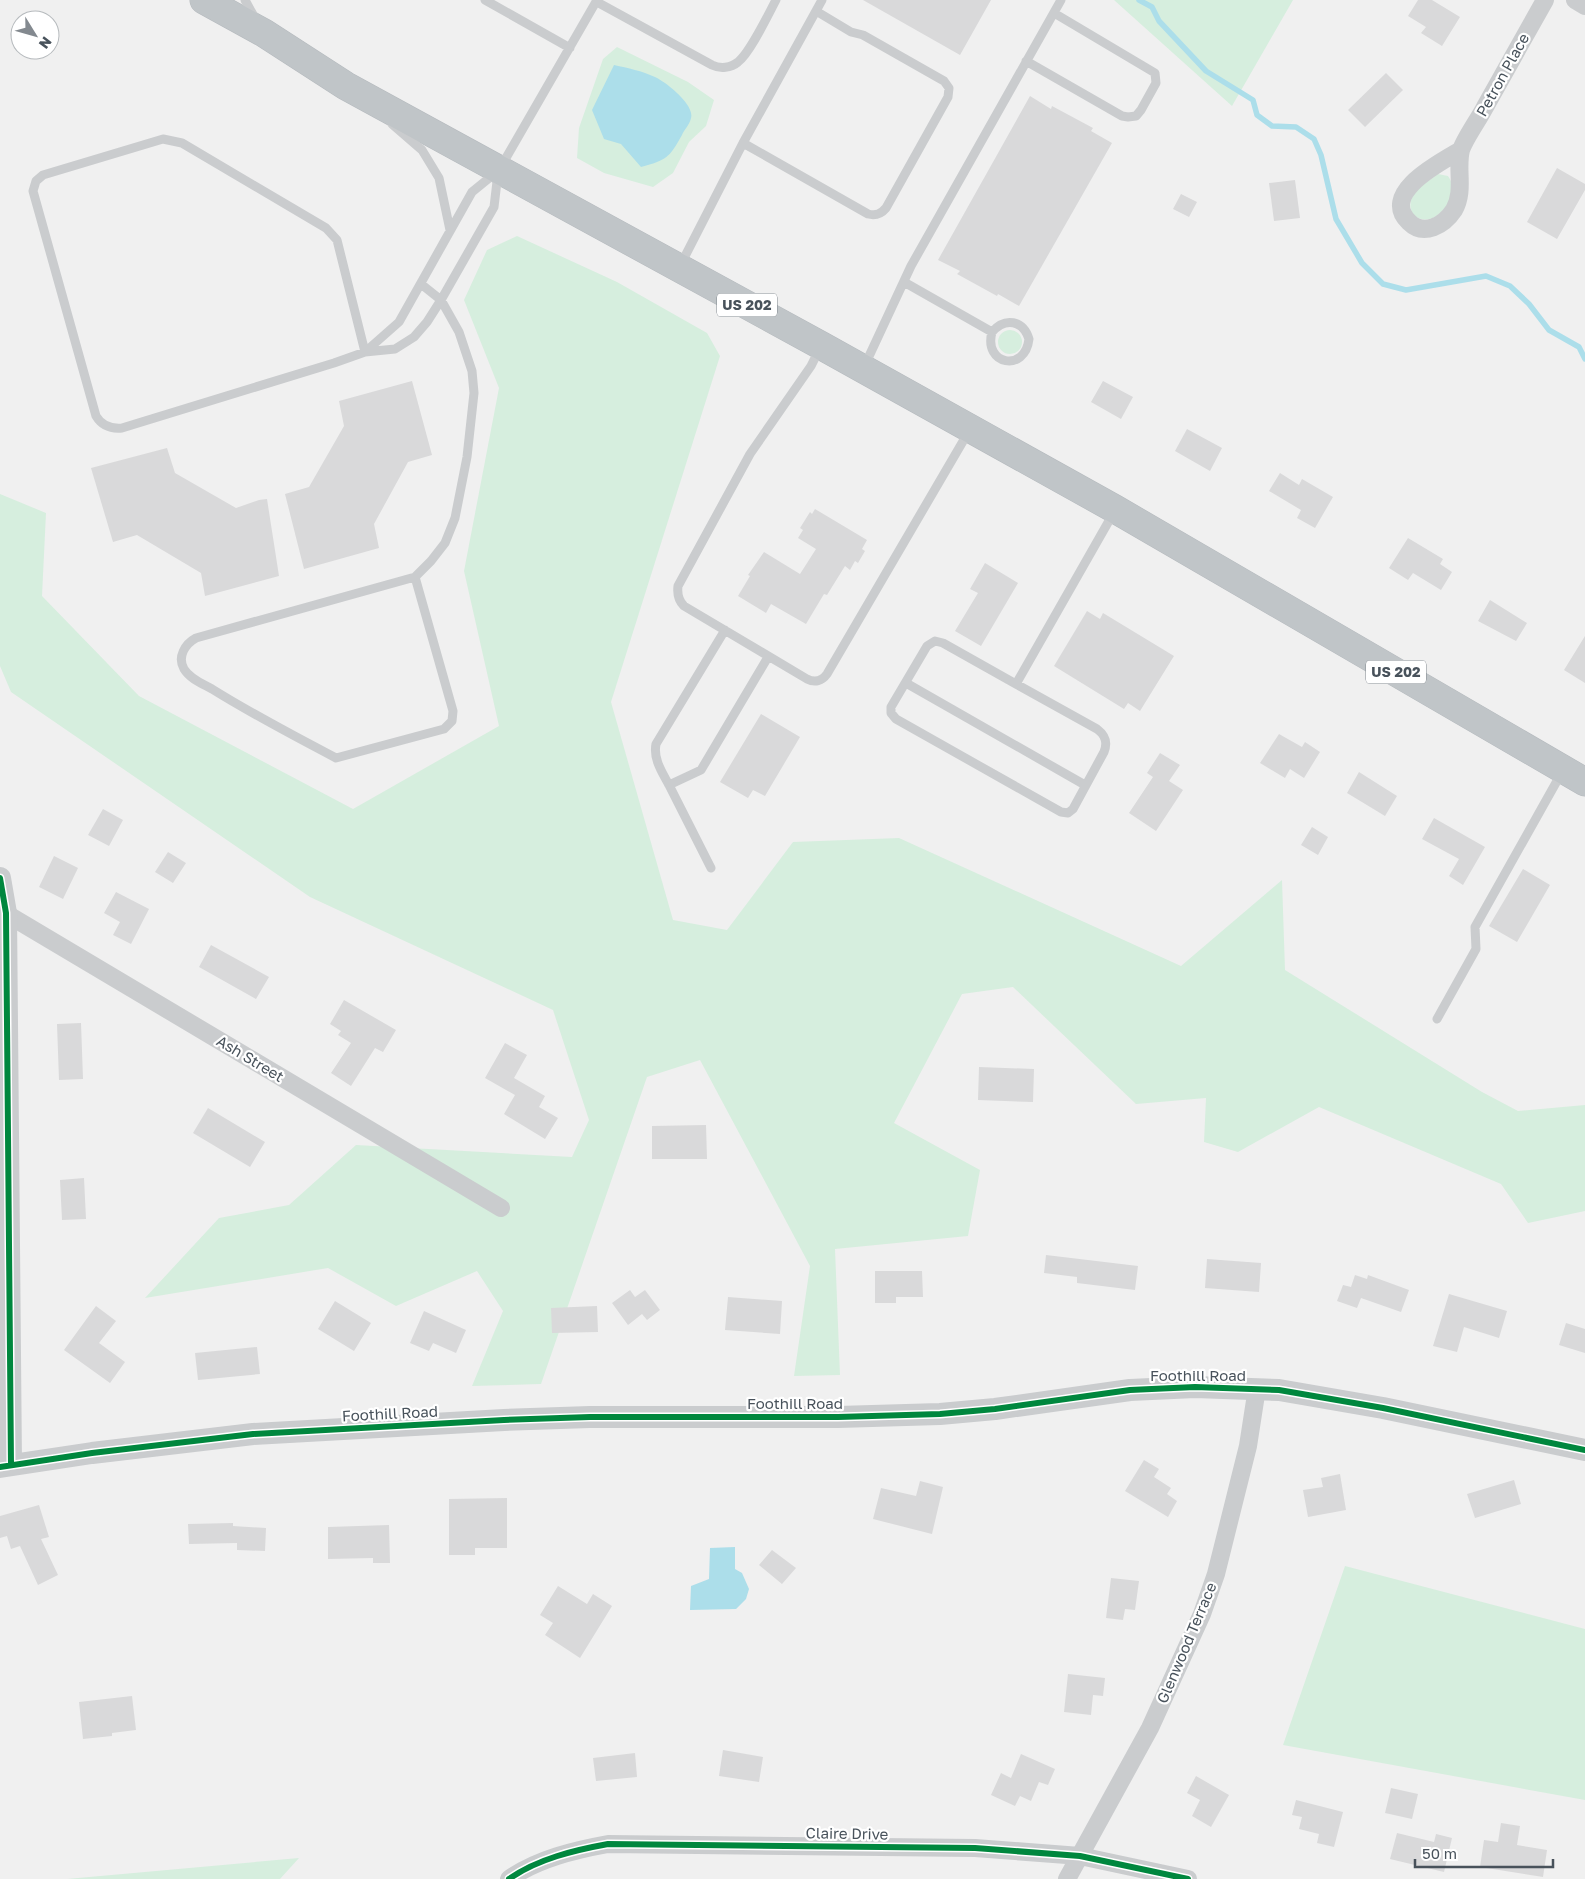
<svg xmlns="http://www.w3.org/2000/svg" width="1585" height="1879" viewBox="0 0 1585 1879" font-family="'Golos Text',sans-serif">
<style>
.green{fill:#d6eede}
.water{fill:#acdeea}
.lines{fill:none;stroke-linecap:round;stroke-linejoin:round}
.stream{stroke:#acdeea;stroke-width:5.5}
.building{fill:#d9d9da}
.trunk-casing{stroke:#b5babe;stroke-width:29}
.service{stroke:#caccce;stroke-width:9}
.minor{stroke:#caccce;stroke-width:18}
.tertiary{stroke:#caccce;stroke-width:22}
.trunk{stroke:#c0c5c8;stroke-width:28}
.cycleway-casing{stroke:#fff;stroke-width:9}
.cycleway{stroke:#00873e;stroke-width:6}
.labels{text-anchor:middle;stroke-width:4.5;stroke-linejoin:round;paint-order:stroke}
.shield{fill:#fff;stroke:#7f868c;stroke-width:1}
.shield-label{font-size:14px;font-weight:bold;fill:#48525b}
.street-label{font-size:15px;fill:#48525b;stroke:#fff}
</style>
<rect width="100%" height="100%" fill="#f0f0f0"/>
<path class="green" d="M1114 0H1293L1232 106Z
M617 47 688 82 714 100 706 126 689 142 673 173 653 187 604 173 577 158 579 128 603 59Z
M1438 174 1448 176C1454 184 1452 190 1450 199 1448 206 1445 209 1439 214 1422 228 1402 213 1414 194 1419 186 1431 180 1438 174Z
M517 236 617 282 707 333 720 356 611 702 673 920 727 930 793 842 899 838 1181 966 1282 880 1285 970 1482 1092 1518 1111 1585 1105V1211L1528 1223 1501 1184 1319 1107 1238 1152 1204 1142 1206 1098 1136 1104 1013 987 962 994 894 1123 980 1170 968 1236 835 1249 840 1375 794 1376 810 1266 700 1060 647 1077 541 1384 472 1386 503 1311 477 1271 396 1306 328 1268 145 1298 219 1218 289 1205 356 1145 572 1157 589 1120 553 1010 310 897 11 692 0 666V494L46 513 42 596 139 696 353 809 499 726 464 571 499 388 464 300 487 250Z
M998 342a12 12 0 1 1 24 0a12 12 0 1 1-24 0Z
M1345 1566 1585 1629V1800L1283 1745Z
M299 1858 280 1879H67Z"/>
<path class="water" d="M614 65C628 68 642 71 655 77 666 82 695 105 691 118 690 124 684 130 682 135 669 158 667 160 641 167L621 144 604 139 592 110Z
M735 1547V1569L742 1573 749 1589 746 1599 736 1609 690 1610 691 1586 709 1579 710 1548Z"/>
<g class="lines">
<path class="stream" d="M1139 0 1152 7 1159 21 1206 71 1253 100 1257 115 1272 126 1296 127 1314 139 1321 155 1336 219 1362 263 1383 284 1406 290 1486 276 1510 286 1529 304 1549 330 1579 347 1585 359"/>
</g>
<path class="building" d="M863 0H991L960 55Z
M1418 0H1432L1460 17 1442 46 1421 33 1426 27 1408 16Z
M1386 73 1403 90 1365 127 1348 110Z
M1030 96 1051 109 1052 106 1093 128 1091 131 1112 143 1019 306 998 294 997 296 957 274 960 271 938 260Z
M1557 168 1585 184V190L1557 239 1527 222Z
M1295 180 1300 218 1274 221 1269 183Z
M1181 194 1197 202 1189 217 1173 209Z
M412 381 432 455 408 462 374 524 379 548 304 569 285 494 309 487 344 426 339 401Z
M1103 381 1133 397 1121 419 1091 402Z
M1187 429 1222 448 1210 471 1175 451Z
M167 448 175 473 236 508 259 500 267 499 279 576 205 596 201 573 137 535 113 542 91 468Z
M1280 473 1299 485 1302 479 1333 497 1315 528 1297 518 1301 510 1269 491Z
M815 509 867 540 862 549 865 551 858 563 855 561 850 570 845 566 827 595 824 594 806 624 771 604 766 613 738 596 750 576 748 575 764 552 800 574 816 549 798 538 803 530 800 528 810 512 812 514Z
M1408 538 1443 559 1440 564 1452 572 1441 590 1413 573 1408 580 1389 568Z
M985 563 1018 583 981 646 955 631 978 593 970 589Z
M1490 600 1527 623 1516 641 1478 621Z
M1087 611 1100 619 1103 613 1174 656 1140 711 1128 703 1124 709 1054 666Z
M1585 636V683L1564 670Z
M761 714 800 737 765 796 753 790 748 798 720 782Z
M1279 734 1302 747 1305 742 1320 752 1304 778 1290 769 1285 778 1260 763Z
M1160 753 1180 765 1169 781 1183 790 1156 831 1129 813 1153 777 1147 773Z
M1359 772 1397 796 1385 816 1347 793Z
M103 809 123 820 109 846 88 835Z
M1434 818 1485 847 1463 885 1449 876 1459 859 1422 839Z
M1312 827 1328 837 1318 855 1301 845Z
M168 852 186 863 173 883 155 872Z
M54 856 78 868 63 899 39 887Z
M1523 869 1550 885 1517 942 1489 926Z
M116 892 149 909 131 944 113 935 120 922 104 913Z
M211 945 269 977 256 999 199 967Z
M344 1000 396 1030 383 1052 375 1048 351 1086 331 1073 351 1043 338 1035 341 1031 330 1024Z
M81 1023 83 1079 59 1080 57 1024Z
M505 1043 527 1055 514 1078 545 1096 539 1107 558 1118 545 1139 504 1114 515 1095 485 1078Z
M979 1067 1034 1069 1033 1102 978 1100Z
M208 1108 265 1142 250 1167 193 1133Z
M706 1125 707 1159H652V1126Z
M84 1178 86 1219 62 1220 60 1180Z
M1046 1255 1138 1266 1135 1290 1077 1283V1277L1044 1273Z
M1207 1259 1261 1263 1259 1292 1205 1288Z
M875 1271H922L923 1297H896V1303H875Z
M1355 1275 1367 1279 1368 1275 1409 1290 1401 1312 1361 1298 1357 1308 1337 1301 1343 1285 1351 1287Z
M630 1290 635 1297 645 1290 660 1310 647 1320 642 1314 628 1325 612 1303Z
M1449 1294 1507 1311 1499 1338 1464 1327 1457 1352 1433 1346Z
M728 1297 782 1301 780 1334 725 1330Z
M335 1301 371 1323 354 1351 318 1329Z
M96 1306 116 1321 99 1343 125 1362 110 1383 64 1350Z
M597 1306 598 1332 552 1333 551 1308Z
M424 1311 466 1330 456 1353 433 1343 429 1351 410 1343Z
M1566 1323 1585 1329V1353L1559 1345Z
M257 1347 260 1374 198 1380 195 1353Z
M1144 1460 1159 1469 1154 1477 1171 1488 1167 1494 1177 1501 1168 1517 1125 1491Z
M1340 1474 1346 1510 1308 1517 1303 1490 1323 1487 1321 1478Z
M1514 1480 1521 1504 1475 1518 1467 1494Z
M920 1481 943 1487 932 1534 873 1519 881 1488 916 1496Z
M507 1498V1548H475V1555H449V1499Z
M39 1505 49 1537 41 1539 58 1575 38 1585 20 1546 11 1549 7 1536 0 1538V1516Z
M233 1523V1526L266 1528 265 1551 237 1550V1543L189 1544 188 1524Z
M389 1525 390 1563H373V1558L328 1559V1527Z
M772 1550 796 1568 782 1584 759 1565Z
M1111 1578 1139 1581 1135 1610 1125 1609 1123 1620 1106 1618Z
M558 1586 587 1604 593 1594 612 1606 580 1658 545 1635 553 1623 540 1615Z
M1068 1674 1105 1678 1103 1696 1093 1695 1091 1715 1064 1712Z
M132 1696 136 1730 112 1733V1736L83 1739 79 1702Z
M723 1750 763 1757 759 1782 719 1776Z
M635 1753 637 1777 596 1781 593 1758Z
M1021 1754 1055 1769 1048 1785 1039 1782 1031 1801 1020 1796 1015 1806 991 1795 1001 1773 1011 1778Z
M1196 1776 1229 1795 1211 1827 1192 1816 1200 1800 1187 1793Z
M1391 1788 1418 1794 1412 1819 1385 1813Z
M1296 1800 1343 1812 1334 1847 1317 1843 1319 1834 1299 1829 1302 1817 1292 1815Z
M1501 1823 1520 1826 1517 1845 1547 1850 1543 1877 1480 1867 1484 1840 1498 1842Z
M1397 1833 1434 1842 1436 1834 1452 1838 1444 1872 1390 1859Z"/>
<g class="lines">
<g class="trunk-casing">
<path id="trunk" d="M204 0 264 33 346 86 822 346 1115 509 1585 782"/>
</g>
<path class="service" d="M245 0 256 20
M485 0 570 48
M597 2 712 65C720 69 731 68 738 62 750 53 768 15 776 0
M1026 61 1122 116 1128 117 1136 116 1141 110 1156 83 1155 73 1054 13
M392 124 422 150 439 178 450 230
M743 143 868 214C876 216 881 214 886 208L948 97 949 88 944 81 863 35 851 32 816 11
M680 266 743 143 822 0
M904 282 992 332C983 365 1025 373 1029 339 1023 320 1005 317 992 332
M820 348 811 366 750 454 678 586C677 594 678 600 684 606L807 679C815 683 822 681 827 674L969 431
M365 352 337 240 326 228 182 143 163 139 43 175 36 181 33 191 96 416C102 426 111 429 122 428L334 363 365 352 395 349 414 337 427 322 441 300 494 207 498 173
M365 352 399 322 472 192 499 170 597 0
M864 367 911 266 1061 0
M415 577 453 711 452 721 444 729 336 758C294 736 252 714 212 689 203 684 190 679 184 669 177 657 185 644 196 638L415 577 431 561 445 543 455 518 467 457 474 393 472 371 459 332 441 300 421 284
M725 630 656 744C653 759 662 772 669 785L701 770 768 657
M906 683 1085 785
M1016 684 1097 729C1105 735 1108 742 1104 752L1073 809 1068 813 1061 812 896 719 891 713V707L927 646 935 641 943 643 1016 684 1114 512
M669 785 711 868
M1437 1019 1476 949 1475 927 1562 772"/>
<path class="minor" d="M1575 0 1585 6
M1461 150C1441 162 1379 193 1409 222 1424 237 1444 225 1454 210 1465 191 1456 169 1461 150 1465 138 1479 119 1485 107 1505 71 1525 36 1545 0
M0 910 501 1208
M509 1879C537 1859 575 1850 608 1844L975 1848 1080 1856 1188 1879
M1067 1879 1150 1728 1202 1614 1216 1574 1248 1446 1257 1388"/>
<path class="tertiary" d="M0 878 6 913 11 1464
M0 1467 92 1453 253 1434 504 1420 590 1417H838L940 1414 995 1409 1130 1390 1195 1387 1279 1390 1383 1408 1585 1450"/>
<use href="#trunk" class="trunk"/>
<g class="cycleway-casing">
<path id="cycleway" d="M0 878 6 913 11 1464
M0 1467 92 1453 253 1434 504 1420 590 1417H838L940 1414 995 1409 1130 1390 1195 1387 1279 1390 1383 1408 1585 1450
M509 1879C537 1859 575 1850 608 1844L975 1848 1080 1856 1188 1879"/>
</g>
<use href="#cycleway" class="cycleway"/>
</g>
<g class="labels">
<g class="shield">
<rect x="717" y="293.5" width="60" height="23" rx="4"/>
<rect x="1366" y="660.5" width="60" height="23" rx="4"/>
</g>
<g class="shield-label">
<text x="747" y="310">US 202</text>
<text x="1396" y="677">US 202</text>
</g>
<g class="street-label">
<text transform="translate(1503 75) rotate(-61)" y="5">Petron Place</text>
<text transform="translate(250 1059) rotate(31)" y="5">Ash Street</text>
<text x="1198" y="1381">Foothill Road</text>
<text x="795" y="1409">Foothill Road</text>
<text transform="translate(390 1414) rotate(-3)" y="5">Foothill Road</text>
<text transform="translate(1187 1643) rotate(-67)" y="5">Glenwood Terrace</text>
<text transform="translate(847 1834) rotate(1)" y="5">Claire Drive</text>
</g>
</g>
<g transform="translate(35 35) rotate(127)"><circle r="24" fill="#ffffff" stroke="#b6babd"/>
<path d="M0-4L9 19L0 12L-9 19Z" fill="#83898f"/>
<text y="-8" font-size="14" font-weight="bold" text-anchor="middle" fill="#48525b">N</text>
</g>
<path d="M1415 1859v8h138v-8" fill="none" stroke="#48525b" stroke-width="2.5"/>
<text x="1422" y="1859" font-size="15" fill="#48525b" stroke="#ffffff" stroke-width="4" paint-order="stroke">50 m</text>
</svg>
